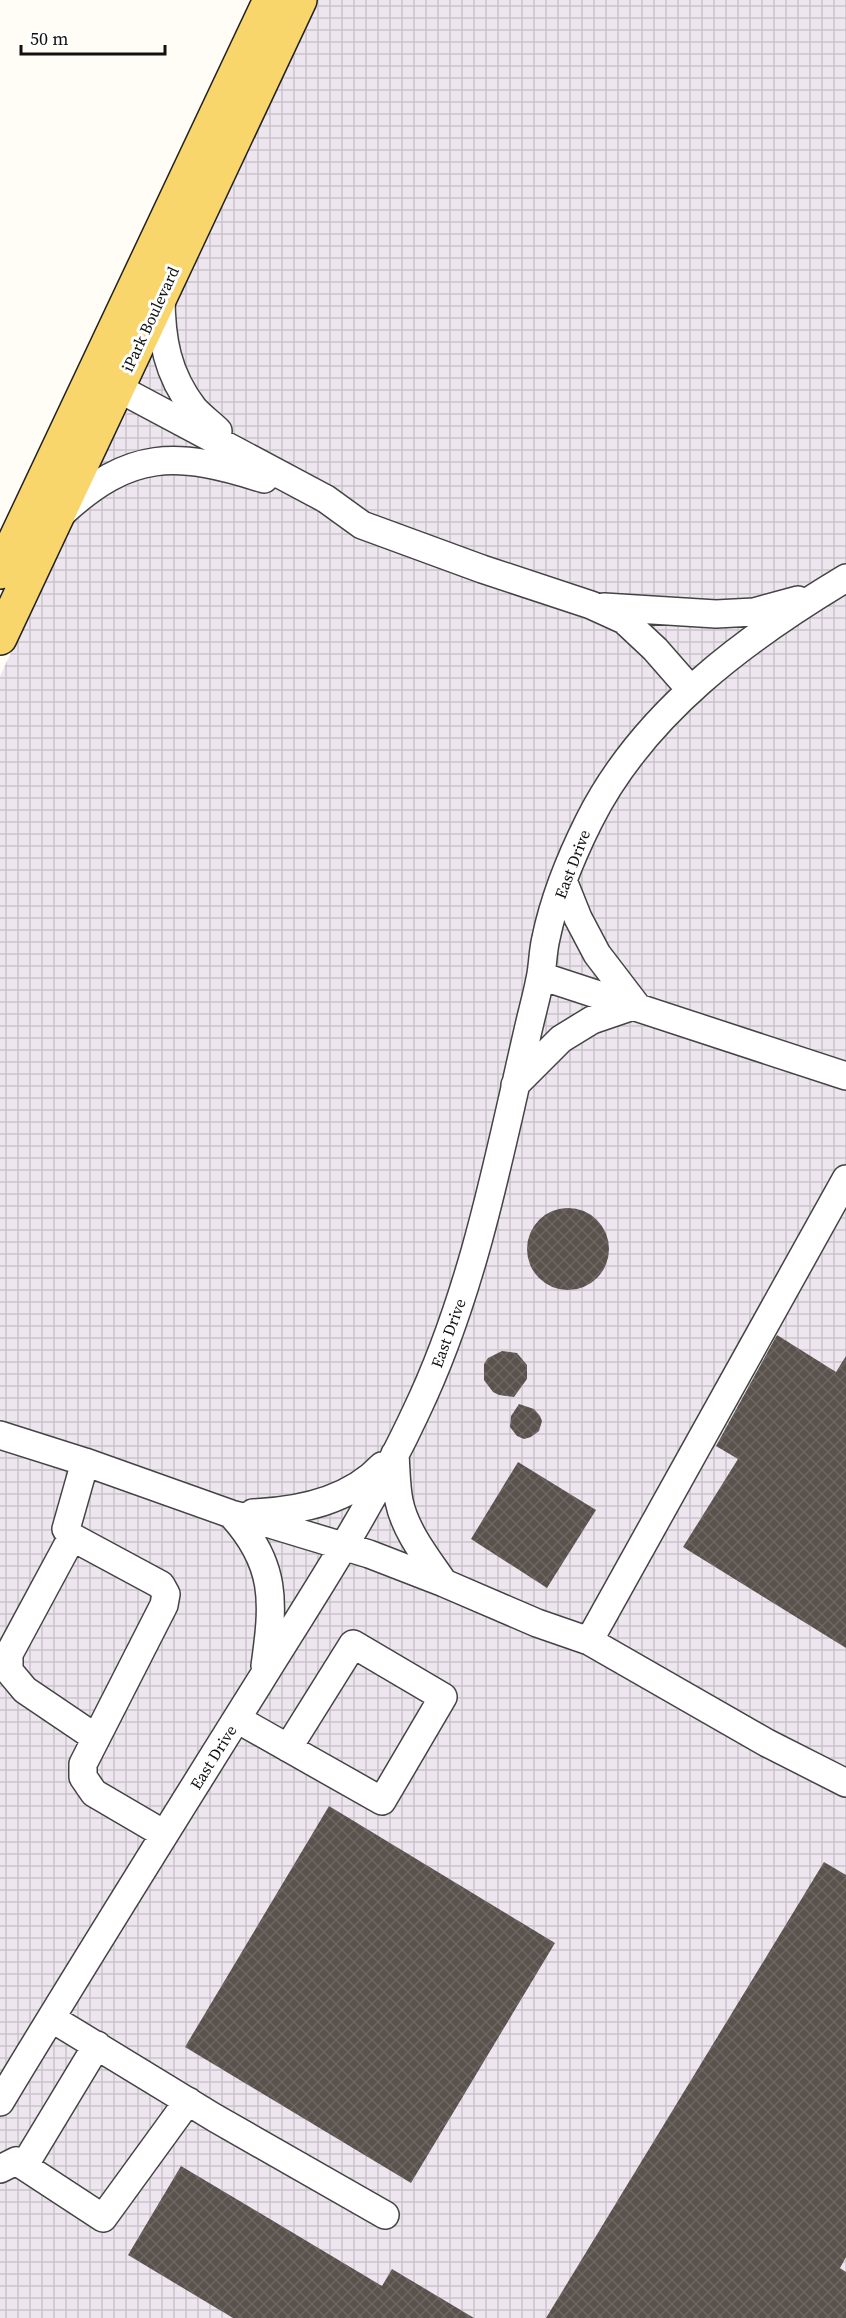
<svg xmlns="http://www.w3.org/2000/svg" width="846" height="2318" viewBox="0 0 846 2318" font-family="'Source Serif 4',serif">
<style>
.industrial{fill:url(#industrial-grid)}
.building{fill:url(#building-cross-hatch)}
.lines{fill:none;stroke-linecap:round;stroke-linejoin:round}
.minor-casing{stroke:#444;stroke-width:30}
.major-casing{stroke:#222;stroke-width:36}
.minor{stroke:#fff;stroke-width:27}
.major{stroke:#f9d66b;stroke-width:33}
.labels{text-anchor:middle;stroke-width:6;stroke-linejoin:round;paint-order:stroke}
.street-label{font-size:16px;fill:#111;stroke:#fff}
</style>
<defs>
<pattern id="industrial-grid" width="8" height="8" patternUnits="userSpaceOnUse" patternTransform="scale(1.5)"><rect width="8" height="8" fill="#eee6ef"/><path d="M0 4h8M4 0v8" fill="none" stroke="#cbc4cc"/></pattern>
<pattern id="building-cross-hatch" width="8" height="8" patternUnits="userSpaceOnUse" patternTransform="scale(1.5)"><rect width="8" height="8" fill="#5a524d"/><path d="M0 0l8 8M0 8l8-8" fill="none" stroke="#6d6662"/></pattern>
</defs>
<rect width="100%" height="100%" fill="#fffdf5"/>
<path class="industrial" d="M318 0H846V2318H0V676Z"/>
<path class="building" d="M527 1249a41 41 0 1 1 82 0a41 41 0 1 1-82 0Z
M777 1335 836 1372 846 1356V1648L683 1547 738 1459 716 1446Z
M502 1351 517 1353 527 1365V1379L514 1397 499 1395 493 1392 484 1380V1364L488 1358Z
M519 1404 534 1409 540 1416 542 1421 539 1431 531 1437 524 1439 517 1436 510 1427 511 1416Z
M518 1462 596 1510 547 1588 471 1539Z
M329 1806 555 1943 411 2183 185 2047Z
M824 1862 846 1875V2257L840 2268 846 2272V2318H546Z
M181 2166 382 2286 392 2269 474 2318H233L128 2255Z"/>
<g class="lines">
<g class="minor-casing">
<path id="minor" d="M161 296C161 339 167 374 194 409 201 417 211 424 218 431
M101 379 326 499 362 525 482 569 591 605 624 620 655 649 690 689
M60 515C130 449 176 451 264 479
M604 607 716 614 754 612 798 600
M541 976 846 1076
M515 1085 561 1039 592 1020 636 1005 597 954 578 918 564 883
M0 1435 85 1462 231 1514 270 1524 369 1554 444 1583 537 1623 589 1641 767 1743 846 1783
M395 1454C396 1469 396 1486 399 1501 405 1531 427 1558 444 1583
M85 1462 66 1529 72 1537 161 1585 166 1594 164 1605 83 1764V1777L94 1793 164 1834
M253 1513C300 1511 349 1501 382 1466
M231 1514C277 1564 274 1602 265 1666
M72 1537 9 1654V1671L25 1690 96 1738
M589 1641 846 1179
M237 1719 382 1801 443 1697 353 1644 288 1748
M51 2018 215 2118 385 2215
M0 2102C85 1961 172 1822 259 1683 314 1594 372 1507 416 1412 474 1291 499 1156 529 1026 533 1009 538 991 541 974 543 962 543 950 546 938 554 899 571 857 589 821 643 713 746 638 846 578
M24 2166 97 2045
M0 2169 16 2161 103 2218 188 2101"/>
</g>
<g class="major-casing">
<path id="major" d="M0 572 270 0
M0 638 300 0"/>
</g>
<use href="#minor" class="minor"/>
<use href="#major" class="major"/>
</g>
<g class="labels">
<g class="street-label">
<text transform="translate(150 319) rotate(-65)" y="6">iPark Boulevard</text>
<text transform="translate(572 864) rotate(-69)" y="6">East Drive</text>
<text transform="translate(448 1333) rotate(-70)" y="6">East Drive</text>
<text transform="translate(213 1757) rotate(-58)" y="6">East Drive</text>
</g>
</g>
<path d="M21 45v9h144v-9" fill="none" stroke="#111111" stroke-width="3"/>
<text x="30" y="45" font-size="18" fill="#111111" stroke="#ffffff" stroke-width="4.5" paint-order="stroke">50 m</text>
</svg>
